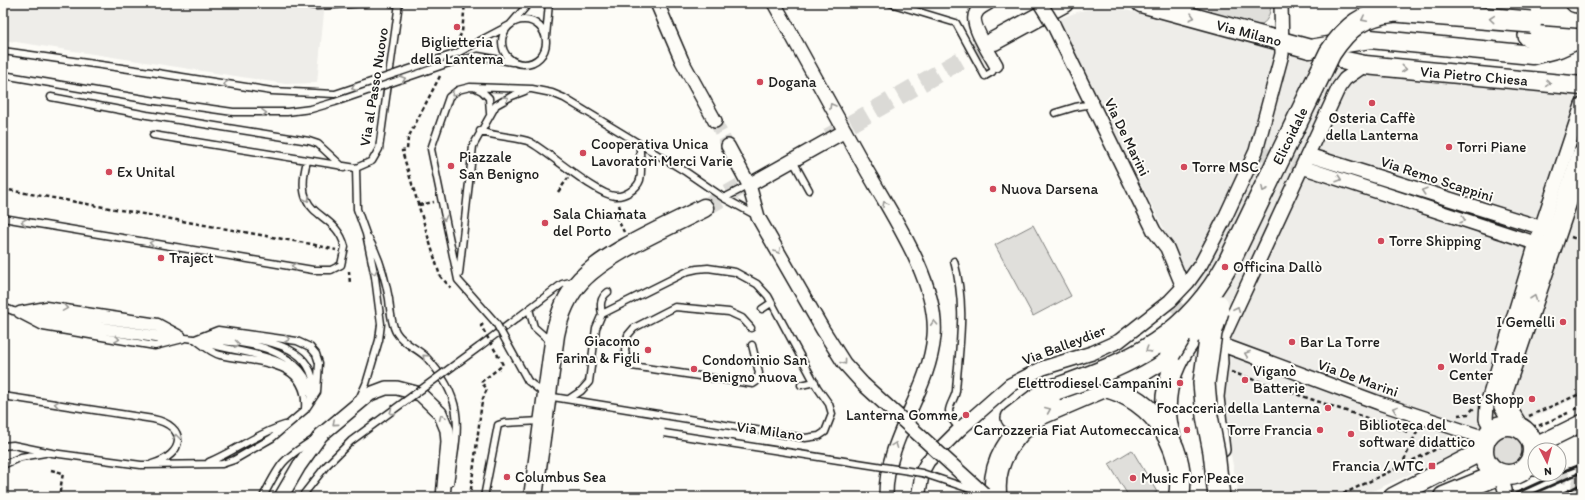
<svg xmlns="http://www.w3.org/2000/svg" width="1585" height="500" viewBox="0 0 1585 500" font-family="Itim,sans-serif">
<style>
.built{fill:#eeede9}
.green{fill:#e0dfdb;stroke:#7e7e7c}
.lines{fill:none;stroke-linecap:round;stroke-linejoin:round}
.minor-tunnel{stroke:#dbdad6;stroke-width:13;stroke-dasharray:13 6;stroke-linecap:butt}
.secondary-tunnel{stroke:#dbdad6;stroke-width:18;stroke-dasharray:18 9;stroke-linecap:butt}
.service-casing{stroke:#1c1c1c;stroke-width:9}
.minor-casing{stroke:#1c1c1c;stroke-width:16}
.tertiary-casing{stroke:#1c1c1c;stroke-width:19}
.secondary-casing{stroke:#1c1c1c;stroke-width:21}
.primary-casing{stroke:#1c1c1c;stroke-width:23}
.trunk-casing{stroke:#1c1c1c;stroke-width:24}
.path{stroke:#1c1c1c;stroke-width:2.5;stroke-dasharray:4 3;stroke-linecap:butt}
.service{stroke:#fdfcf7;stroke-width:6}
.minor{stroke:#fdfcf7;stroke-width:13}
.tertiary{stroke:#fdfcf7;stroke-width:16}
.secondary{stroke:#fdfcf7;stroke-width:18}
.primary{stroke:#fdfcf7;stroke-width:20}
.trunk{stroke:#fdfcf7;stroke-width:21}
.rail{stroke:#1c1c1c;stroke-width:3}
.service-bridge-casing{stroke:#1c1c1c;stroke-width:9;stroke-linecap:butt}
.minor-bridge-casing{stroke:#1c1c1c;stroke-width:16;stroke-linecap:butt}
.primary-bridge-casing{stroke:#1c1c1c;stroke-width:23;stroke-linecap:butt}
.trunk-bridge-casing{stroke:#1c1c1c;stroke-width:24;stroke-linecap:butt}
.path-bridge{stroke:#1c1c1c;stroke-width:2.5;stroke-dasharray:4 3;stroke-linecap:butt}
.service-bridge{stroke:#fdfcf7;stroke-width:6}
.minor-bridge{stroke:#fdfcf7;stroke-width:13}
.primary-bridge{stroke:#fdfcf7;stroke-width:20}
.trunk-bridge{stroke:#fdfcf7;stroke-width:21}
.oneway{stroke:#989794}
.poi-dot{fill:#d1495b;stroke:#fdfcf7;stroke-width:1.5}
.labels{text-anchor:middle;stroke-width:4;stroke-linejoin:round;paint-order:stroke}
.street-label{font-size:15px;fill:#1c1c1c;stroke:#fdfcf7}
.poi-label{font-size:15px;fill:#1c1c1c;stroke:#fdfcf7;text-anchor:start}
</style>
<rect width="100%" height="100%" fill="#fdfcf7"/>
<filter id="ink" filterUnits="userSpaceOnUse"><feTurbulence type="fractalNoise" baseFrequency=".025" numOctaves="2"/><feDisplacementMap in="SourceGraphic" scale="8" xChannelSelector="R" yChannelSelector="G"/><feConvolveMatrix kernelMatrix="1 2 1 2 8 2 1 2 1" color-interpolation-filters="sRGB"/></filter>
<g filter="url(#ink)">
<path class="built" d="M3 3H325L317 83 286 84 3 40Z
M1098 7 1122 9 1274 48 1383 73 1582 93V395L1360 497H1239L1220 397 1229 359 1176 252 1056 20 1080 11Z"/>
<path class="green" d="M1166 3H1272C1269 14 1269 23 1257 26Z
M1033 225 1071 296 1033 316 995 245Z
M1490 450a16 16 0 1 1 32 0a16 16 0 1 1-32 0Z
M1132 450 1157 492 1148 497H1129L1109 464Z"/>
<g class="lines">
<path class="minor-tunnel" d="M715 121 728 146
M1256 151 1302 167
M1174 305 1193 322
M1555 474 1582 483"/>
<path class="secondary-tunnel" d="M828 137 994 41
M704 208 740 187"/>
<g class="service-casing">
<path id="service" d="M301 3 317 6 366 3
M391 3 399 4
M890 3 956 23 985 76 992 72 996 65
M502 42a22 22 0 1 1 44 0a22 22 0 1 1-44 0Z
M546 37 549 3
M3 51 157 73
M457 53 510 25 529 3
M449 63 478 56 512 62
M3 75 156 101
M476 88 482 91 489 98 490 113
M51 97 147 115 309 141 318 144 344 168
M1055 113 1075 107 1092 104
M480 131C494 137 520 137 530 142 550 153 597 195 615 196 624 197 637 189 640 180 643 169 639 156 640 144
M153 135 356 168
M793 161 809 190
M724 198 749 185
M3 218 313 270H331L341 265 345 247C335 207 291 222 307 161
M369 239C380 258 385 277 389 299 390 310 391 323 396 332 403 344 417 348 426 357 467 401 458 429 450 483
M954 261C967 308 959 345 956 391 955 398 949 405 949 411 950 419 955 423 960 429
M459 274 473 146 496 105 512 96 525 91
M3 307 13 311C73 321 134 332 194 339 216 342 246 341 267 349 290 358 312 373 311 400
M529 309 534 327 551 342
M762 309 771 303
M19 310 46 305 158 322 182 335
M31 311H45L157 328 170 332
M18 314 43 327 155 346 183 339
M602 314C600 305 600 298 608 292
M32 318 44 322 155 339H171
M496 323 458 280 431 149 449 97 458 90 470 87 532 89 552 93 564 98 686 172 724 198 757 216
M751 328 742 318 729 312 675 307 634 328 628 335 625 350 627 361 632 366 753 384 756 382 759 373 752 345
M204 337C217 335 229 336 242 338 274 341 313 349 314 389
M196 340C203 345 211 353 220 355 254 363 309 358 305 409
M202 342C235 354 296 351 308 392
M479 347 562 284 574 281
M528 381 547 396 805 438 819 436 825 432 832 414 829 404 817 387 768 296 757 284 735 272 708 268 697 269 688 271 602 314 596 328 589 382 581 391 569 399
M801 385 815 382
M3 396 153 419C188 426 185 455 152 464
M360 397 366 384 379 340 381 324 375 277 366 234 357 209 356 168 372 161 379 149 399 3
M3 446 13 445 52 453 141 465 222 464 234 460 272 438 305 410 317 392 319 363 316 354 310 347 297 341 218 330 195 339
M209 462C235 451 258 433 285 425
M3 465 21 457 45 453
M263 497C280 464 281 460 313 440
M484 497 498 425 504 423 541 421"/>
</g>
<g class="minor-casing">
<path id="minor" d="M657 3 682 61 715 121
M774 3C803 56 833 109 862 162 888 209 939 281 934 336 929 393 885 439 886 497
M988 3C984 6 978 8 976 13 969 23 990 54 996 65
M1053 24 1154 231 1167 248 1183 287
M728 146 749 185 758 217 823 330 844 363 863 384
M1308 155 1549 230
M1302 167 1544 246
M749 185 845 131
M1213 339 1220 344 1379 403 1485 438
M1220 344 1221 363 1217 397 1223 450
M1210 359 1220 344 1339 87 1345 79 1365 65
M1492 430 1486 419 1487 404 1536 243 1582 105
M1527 468 1535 469
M1500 474 1505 490
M281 497 299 466 321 435 370 394 386 388H397L420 394 440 413 447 430 448 442 443 497
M918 497 923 470 928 461 960 429 1010 385 1043 368 1092 353 1119 341 1170 301 1188 282 1201 264 1223 222 1256 151 1282 54 1281 3"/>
</g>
<g class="tertiary-casing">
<path id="tertiary" d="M1533 447 1582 423"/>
</g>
<g class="secondary-casing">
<path id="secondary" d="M1141 3 1310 49 1370 39 1532 55 1559 48 1579 39
M1575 3 1582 4
M994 41 1064 3
M1346 61 1365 65 1582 86
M533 497 555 335C559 315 567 295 581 280 609 251 667 227 704 208
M1393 497 1482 451"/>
</g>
<g class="primary-casing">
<path id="primary" d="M1092 385C1146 389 1188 444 1179 497
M1483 450a25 25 0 1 1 50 0a25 25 0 1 1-50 0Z
M1517 426 1504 405 1503 390 1582 156
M1170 436C1160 401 1169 368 1190 340
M1444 497 1500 474"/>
</g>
<g class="trunk-casing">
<path id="trunk" d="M1529 36 1582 40
M1012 418 1042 395 1056 389
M996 497C991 463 1012 434 1038 415L1145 369 1170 354 1184 342"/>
</g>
<path class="path" d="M456 44 462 32 465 3
M440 76 408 138 407 150 402 151 440 276 451 288
M3 189 311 244 336 250
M558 192 568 178
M419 205 434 202
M619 205 621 211 616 216 624 232
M1571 237 1582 241
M349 271 350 284
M1231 372 1408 432
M1574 410 1582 406
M1458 415 1468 414 1474 408
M1529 416 1582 393
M1532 426H1538L1568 413
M1401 467 1418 429
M51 470 63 473 59 497
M1516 484 1526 480
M470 497 482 401 487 389 481 382 503 365 500 359
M1337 497 1453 441"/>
<use href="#service" class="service"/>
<use href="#minor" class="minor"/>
<use href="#tertiary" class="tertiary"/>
<use href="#secondary" class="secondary"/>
<use href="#primary" class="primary"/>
<use href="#trunk" class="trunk"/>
<path class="rail" d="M1559 473 1582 464
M1508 497 1558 474
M1525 497 1582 472
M1555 497 1582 484
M1571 497 1582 492"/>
<g class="service-bridge-casing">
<path id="service-bridge" d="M157 73 272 91 335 94 457 53
M156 101 233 112H287L311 109 335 102 449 63
M496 323 528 381
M664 433 922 473 973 490
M303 495 326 466 351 441 479 347"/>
</g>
<g class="minor-bridge-casing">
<path id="minor-bridge" d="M1040 3 1053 24
M863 384 984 494"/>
</g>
<g class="primary-bridge-casing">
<path id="primary-bridge" d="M1170 354 1191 319"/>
</g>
<g class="trunk-bridge-casing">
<path id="trunk-bridge" d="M1218 311 1211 333 1204 383 1207 416 1214 452 1219 497
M1195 332 1218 305
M1056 389C1134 362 1188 337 1229 262L1330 53C1348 26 1362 15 1395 11L1531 22"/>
</g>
<path class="path-bridge" d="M483 324 481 326 500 359"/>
<use href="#service-bridge" class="service-bridge"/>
<use href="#minor-bridge" class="minor-bridge"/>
<use href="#primary-bridge" class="primary-bridge"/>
<use href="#trunk-bridge" class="trunk-bridge"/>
</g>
<defs><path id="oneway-chevron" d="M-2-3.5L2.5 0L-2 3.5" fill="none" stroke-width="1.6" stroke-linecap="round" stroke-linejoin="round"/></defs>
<g class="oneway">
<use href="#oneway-chevron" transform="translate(1192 17) rotate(15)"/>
<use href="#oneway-chevron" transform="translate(1364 19) rotate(153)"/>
<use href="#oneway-chevron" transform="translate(1492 19) rotate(-175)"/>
<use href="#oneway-chevron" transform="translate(1404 69) rotate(5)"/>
<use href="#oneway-chevron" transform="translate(403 79) rotate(-19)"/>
<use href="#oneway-chevron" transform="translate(1548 83) rotate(5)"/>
<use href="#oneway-chevron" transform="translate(226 84) rotate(-173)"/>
<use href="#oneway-chevron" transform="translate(354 88) rotate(161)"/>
<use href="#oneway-chevron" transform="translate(454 94) rotate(137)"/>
<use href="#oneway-chevron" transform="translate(506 99) rotate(-29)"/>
<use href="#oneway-chevron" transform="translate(832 106) rotate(-119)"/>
<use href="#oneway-chevron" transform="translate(264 113) rotate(-1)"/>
<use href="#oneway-chevron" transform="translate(1339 179) rotate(18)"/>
<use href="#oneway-chevron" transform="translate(1264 189) rotate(116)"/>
<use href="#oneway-chevron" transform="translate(1424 191) rotate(-162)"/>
<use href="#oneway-chevron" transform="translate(307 199) rotate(64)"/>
<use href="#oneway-chevron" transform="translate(885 204) rotate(-119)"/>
<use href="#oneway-chevron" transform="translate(444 218) rotate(77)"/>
<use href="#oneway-chevron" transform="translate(1463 220) rotate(18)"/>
<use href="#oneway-chevron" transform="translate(24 222) rotate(-171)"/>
<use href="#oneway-chevron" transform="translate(152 243) rotate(-171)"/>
<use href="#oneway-chevron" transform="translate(778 251) rotate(61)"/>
<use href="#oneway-chevron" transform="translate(294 266) rotate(-171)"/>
<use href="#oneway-chevron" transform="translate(374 272) rotate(79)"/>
<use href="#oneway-chevron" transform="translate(1534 298) rotate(-71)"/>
<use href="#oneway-chevron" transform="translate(65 308) rotate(9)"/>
<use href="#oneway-chevron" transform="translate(1237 309) rotate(-65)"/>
<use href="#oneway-chevron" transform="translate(934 323) rotate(-93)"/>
<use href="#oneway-chevron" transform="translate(117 339) rotate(9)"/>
<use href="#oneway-chevron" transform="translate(287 339) rotate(8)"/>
<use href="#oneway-chevron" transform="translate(237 344) rotate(7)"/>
<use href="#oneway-chevron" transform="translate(1148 350) rotate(148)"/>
<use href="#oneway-chevron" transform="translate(1247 354) rotate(-160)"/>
<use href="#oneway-chevron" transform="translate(425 357) rotate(-138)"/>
<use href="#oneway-chevron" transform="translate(844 362) rotate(53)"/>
<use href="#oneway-chevron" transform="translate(57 404) rotate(-171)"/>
<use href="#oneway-chevron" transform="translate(1395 409) rotate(-161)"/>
<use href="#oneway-chevron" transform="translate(1048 410) rotate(-23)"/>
<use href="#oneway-chevron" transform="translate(392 412) rotate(144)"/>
<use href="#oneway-chevron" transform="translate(442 417) rotate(-114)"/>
<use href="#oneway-chevron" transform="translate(335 423) rotate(139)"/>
<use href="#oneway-chevron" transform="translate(176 437) rotate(-97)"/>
<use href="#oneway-chevron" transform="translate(895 445) rotate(-69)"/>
</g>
</g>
<g class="poi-dot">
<circle cx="457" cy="27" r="4"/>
<circle cx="760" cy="82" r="4"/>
<circle cx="1372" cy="103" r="4"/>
<circle cx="1449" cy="147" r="4"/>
<circle cx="583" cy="153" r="4"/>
<circle cx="451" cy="166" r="4"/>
<circle cx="1184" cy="167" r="4"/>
<circle cx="109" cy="172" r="4"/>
<circle cx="993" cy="189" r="4"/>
<circle cx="545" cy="223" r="4"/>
<circle cx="1381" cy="241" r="4"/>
<circle cx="161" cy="258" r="4"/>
<circle cx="1225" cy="267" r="4"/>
<circle cx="1563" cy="322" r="4"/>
<circle cx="1292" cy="342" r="4"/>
<circle cx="648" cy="350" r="4"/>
<circle cx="1441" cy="367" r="4"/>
<circle cx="694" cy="369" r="4"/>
<circle cx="1245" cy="380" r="4"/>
<circle cx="1180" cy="383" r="4"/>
<circle cx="1532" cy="399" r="4"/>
<circle cx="1328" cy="408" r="4"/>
<circle cx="966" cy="415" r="4"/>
<circle cx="1187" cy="430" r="4"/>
<circle cx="1320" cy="430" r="4"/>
<circle cx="1351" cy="434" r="4"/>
<rect x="1428" y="462" width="8" height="8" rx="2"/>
<circle cx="507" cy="477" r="4"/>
<circle cx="1133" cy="478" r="4"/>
</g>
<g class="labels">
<g class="street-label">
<text transform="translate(1249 33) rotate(15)" y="5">Via Milano</text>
<text transform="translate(1474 76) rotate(5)" y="5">Via Pietro Chiesa</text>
<text transform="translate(374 87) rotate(-81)" y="5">Via al Passo Nuovo</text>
<text transform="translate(1290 136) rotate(-64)" y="5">Elicoidale</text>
<text transform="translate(1127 137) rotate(64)" y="5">Via De Marini</text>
<text transform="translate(1437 179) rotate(18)" y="5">Via Remo Scappini</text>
<text transform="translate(1064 345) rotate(-21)" y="5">Via Balleydier</text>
<text transform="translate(1358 378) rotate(20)" y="5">Via De Marini</text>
<text transform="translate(770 431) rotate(8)" y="5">Via Milano</text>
</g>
<g class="poi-label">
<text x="457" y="47" text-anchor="middle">Biglietteria<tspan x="457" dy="17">della Lanterna</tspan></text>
<text x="768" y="87">Dogana</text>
<text x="1372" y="123" text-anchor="middle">Osteria Caffè<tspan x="1372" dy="17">della Lanterna</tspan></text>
<text x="591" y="149">Cooperativa Unica<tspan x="591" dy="17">Lavoratori Merci Varie</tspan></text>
<text x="1457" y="152">Torri Piane</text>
<text x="459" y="162">Piazzale<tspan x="459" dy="17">San Benigno</tspan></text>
<text x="1192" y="172">Torre MSC</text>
<text x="117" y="177">Ex Unital</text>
<text x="1001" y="194">Nuova Darsena</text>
<text x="553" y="219">Sala Chiamata<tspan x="553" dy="17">del Porto</tspan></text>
<text x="1389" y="246">Torre Shipping</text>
<text x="169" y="263">Traject</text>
<text x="1233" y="272">Officina Dallò</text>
<text x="1555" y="327" text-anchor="end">I Gemelli</text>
<text x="640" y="346" text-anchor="end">Giacomo<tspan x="640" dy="17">Farina &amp; Figli</tspan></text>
<text x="1300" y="347">Bar La Torre</text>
<text x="1449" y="363">World Trade<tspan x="1449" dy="17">Center</tspan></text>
<text x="702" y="365">Condominio San<tspan x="702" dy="17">Benigno nuova</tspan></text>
<text x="1253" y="376">Viganò<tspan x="1253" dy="17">Batterie</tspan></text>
<text x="1172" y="388" text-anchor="end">Elettrodiesel Campanini</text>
<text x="1524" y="404" text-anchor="end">Best Shopp</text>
<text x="1320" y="413" text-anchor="end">Focacceria della Lanterna</text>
<text x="958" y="420" text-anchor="end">Lanterna Gomme</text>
<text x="1359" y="430">Biblioteca del<tspan x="1359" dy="17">software didattico</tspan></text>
<text x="1179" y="435" text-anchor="end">Carrozzeria Fiat Automeccanica</text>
<text x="1312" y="435" text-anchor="end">Torre Francia</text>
<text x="1424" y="471" text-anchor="end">Francia / WTC</text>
<text x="515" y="482">Columbus Sea</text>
<text x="1141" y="483">Music For Peace</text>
</g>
</g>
<rect width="1585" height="500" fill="none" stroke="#fdfcf7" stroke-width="16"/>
<rect x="8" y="8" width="1569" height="484" fill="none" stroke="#1c1c1c" stroke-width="1.5" filter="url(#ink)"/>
<g transform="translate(1547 462) rotate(174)"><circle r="19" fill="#fdfcf7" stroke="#a3a29f"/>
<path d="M0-3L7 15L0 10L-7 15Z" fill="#d1495b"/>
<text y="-6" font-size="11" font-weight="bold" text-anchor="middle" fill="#1c1c1c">N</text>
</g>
</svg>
